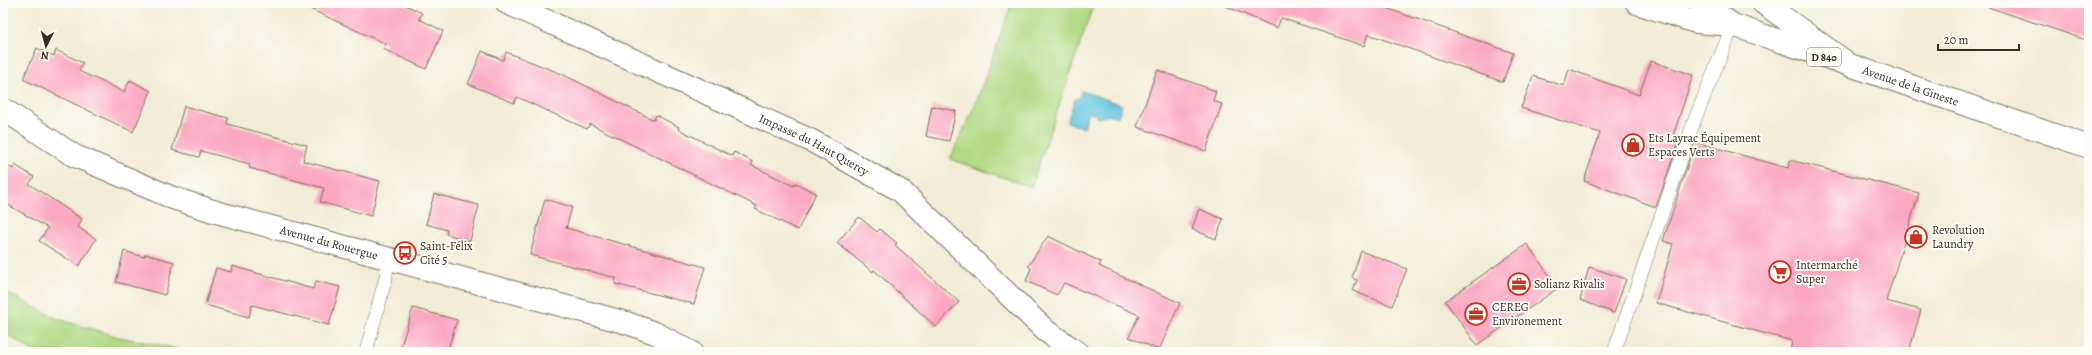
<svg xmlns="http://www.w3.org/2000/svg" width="2092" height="355" viewBox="0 0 2092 355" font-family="Alegreya,serif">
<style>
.green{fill:#b0d983;stroke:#768250}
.water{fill:#62c6e0;stroke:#4e787f}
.building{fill:#fba7c2}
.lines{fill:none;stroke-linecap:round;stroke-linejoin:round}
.lane-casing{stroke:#7b6e5e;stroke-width:14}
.street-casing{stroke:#7b6e5e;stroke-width:24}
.primary-casing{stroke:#7b6e5e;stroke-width:24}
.lane{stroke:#fff;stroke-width:13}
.street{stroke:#fff;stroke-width:22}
.primary{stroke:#fff;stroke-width:22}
.labels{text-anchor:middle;stroke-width:4;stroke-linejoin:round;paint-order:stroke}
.shield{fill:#fdfcf7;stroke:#75695f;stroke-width:1}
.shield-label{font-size:11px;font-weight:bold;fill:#3b2a1e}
.street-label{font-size:12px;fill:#3b2a1e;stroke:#fdfcf7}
.poi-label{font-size:12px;fill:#3b2a1e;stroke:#fdfcf7;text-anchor:start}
</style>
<rect width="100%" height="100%" fill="#fdfcf7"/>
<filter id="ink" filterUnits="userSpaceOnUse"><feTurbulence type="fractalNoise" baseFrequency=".025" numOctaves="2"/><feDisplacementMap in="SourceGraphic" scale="8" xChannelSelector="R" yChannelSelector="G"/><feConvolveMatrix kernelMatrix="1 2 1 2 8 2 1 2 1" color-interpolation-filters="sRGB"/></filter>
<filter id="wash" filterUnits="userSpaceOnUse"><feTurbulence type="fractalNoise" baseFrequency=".012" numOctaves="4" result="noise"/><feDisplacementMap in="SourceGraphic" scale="16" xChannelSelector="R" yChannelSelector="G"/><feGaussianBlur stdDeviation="0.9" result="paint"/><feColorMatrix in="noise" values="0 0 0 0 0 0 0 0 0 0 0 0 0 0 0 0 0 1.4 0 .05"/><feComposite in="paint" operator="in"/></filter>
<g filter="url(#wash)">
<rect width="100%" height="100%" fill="#f1ecd6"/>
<path class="green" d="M1012 3H1094L1031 187 950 159 976 103Z
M3 291 58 319 119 337 192 352H35L3 332Z"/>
<path class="water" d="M1082 91 1122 105 1118 117 1111 115 1097 118 1094 113H1090L1087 116 1084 128 1067 122 1075 99 1079 98Z"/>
<g id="blocks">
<path class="building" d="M297 3H401L422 13 419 19 443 31 426 69 383 49 386 44Z
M1218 3H1372L1513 53 1503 82 1368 34 1364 46 1281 18 1277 28Z
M1989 3H2089V41L1988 7Z
M37 48 54 56 56 50 83 63 79 71 124 92 130 80 151 91 133 132 23 79Z
M482 51 503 60 506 52 562 74 654 120 656 115 679 127 678 129 732 156 734 152 753 162 751 165 794 186 795 183 816 193 798 230 755 209 757 206 590 124 587 129 517 97 514 103 468 84Z
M1651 61 1693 75 1673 136 1680 138 1656 207 1584 181 1600 133 1521 108 1533 76 1564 86 1569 69 1639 95Z
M1157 70 1216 91 1213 101 1222 104 1206 151 1137 127Z
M184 106 228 118 227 124 307 145 303 161 380 181 371 216 320 202 324 188 249 168 250 164 201 151 199 157 172 150Z
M932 106 956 111 949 141 926 136Z
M1695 142 1788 168 1790 160 1919 193 1886 301 1921 310 1909 352H1790L1792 341 1656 303 1673 244 1663 241Z
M3 163 13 169 15 165 34 177 29 184 82 219 78 227 96 239 79 266 39 241 48 228 3 202Z
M434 194 479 205 470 241 446 234 447 230 426 224Z
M545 199 572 207 566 228 705 267 694 304 615 284 616 278 530 255Z
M1199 209 1223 219 1216 239 1192 229Z
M859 217 877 232 880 229 897 243 895 245 959 302 936 327 874 270 873 272 837 243Z
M1048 236 1101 262 1099 266 1180 303 1159 350 1129 337 1139 315 1064 283 1057 295 1026 281 1031 268 1028 266Z
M1527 244 1558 288 1477 345 1445 301Z
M124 251 144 257 145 254 174 262 165 295 116 282Z
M1361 251 1407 269 1392 306 1353 291 1357 280 1352 278Z
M232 266 313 289 316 281 340 287 329 325 252 305 249 317 205 305 216 268 231 272Z
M1589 267 1626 279 1614 313 1580 300Z
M413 308 457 320 447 352H421L401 346Z"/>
</g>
</g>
<g filter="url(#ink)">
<use href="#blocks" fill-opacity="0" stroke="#7b6e5e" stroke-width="1"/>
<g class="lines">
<g class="lane-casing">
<path id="lane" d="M366 352 386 277 387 258
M1614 352 1695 119 1733 25"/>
</g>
<g class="street-casing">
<g id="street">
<path id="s1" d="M507 3 812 141 901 191 1046 331 1077 352"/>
<path d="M1763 3 1843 60"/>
<path id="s2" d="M3 109 73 155 173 198 216 212 627 323 655 333 691 352"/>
</g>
</g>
<g class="primary-casing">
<g id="primary">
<path id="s3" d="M1637 3 1696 22 1733 25 2089 147"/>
<path d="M1701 3 1733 25"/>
</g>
</g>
<use href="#lane" class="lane"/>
<use href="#street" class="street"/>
<use href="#primary" class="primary"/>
</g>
</g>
<defs>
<g id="shop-ring" transform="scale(1.15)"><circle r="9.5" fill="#fdfcf7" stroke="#c8321e" stroke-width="1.5"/><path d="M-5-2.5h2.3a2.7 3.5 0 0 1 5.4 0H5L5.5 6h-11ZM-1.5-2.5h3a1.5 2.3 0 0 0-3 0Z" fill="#c8321e"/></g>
<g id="bus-ring" transform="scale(1.15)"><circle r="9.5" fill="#fdfcf7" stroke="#c8321e" stroke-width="1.5"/><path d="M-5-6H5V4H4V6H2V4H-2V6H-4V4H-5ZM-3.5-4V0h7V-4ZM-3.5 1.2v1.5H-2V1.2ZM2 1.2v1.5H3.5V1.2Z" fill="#c8321e"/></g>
<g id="supermarket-ring" transform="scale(1.15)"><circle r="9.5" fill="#fdfcf7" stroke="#c8321e" stroke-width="1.5"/><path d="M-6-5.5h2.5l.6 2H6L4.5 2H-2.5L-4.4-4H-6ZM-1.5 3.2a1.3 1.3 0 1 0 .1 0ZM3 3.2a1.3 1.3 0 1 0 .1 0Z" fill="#c8321e"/></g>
<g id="office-ring" transform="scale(1.15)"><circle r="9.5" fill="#fdfcf7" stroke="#c8321e" stroke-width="1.5"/><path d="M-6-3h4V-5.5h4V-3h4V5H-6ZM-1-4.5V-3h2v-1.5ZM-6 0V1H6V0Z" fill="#c8321e"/></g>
</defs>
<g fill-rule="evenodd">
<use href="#shop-ring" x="1633" y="145"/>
<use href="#shop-ring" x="1916" y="237"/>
<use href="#bus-ring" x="405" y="253"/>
<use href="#supermarket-ring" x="1780" y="272"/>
<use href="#office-ring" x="1519" y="284"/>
<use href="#office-ring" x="1476" y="314"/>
</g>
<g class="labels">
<rect class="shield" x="1807" y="48" width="34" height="18" rx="3"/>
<g class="shield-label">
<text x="1824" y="61">D 840</text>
</g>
<g class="street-label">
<text dy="4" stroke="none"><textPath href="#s3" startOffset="287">Avenue de la Gineste</textPath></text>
<text dy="4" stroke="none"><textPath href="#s1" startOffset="338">Impasse du Haut Quercy</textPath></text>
<text dy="4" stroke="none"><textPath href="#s2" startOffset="355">Avenue du Rouergue</textPath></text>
</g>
<g class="poi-label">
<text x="1648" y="142">Ets Layrac Équipement<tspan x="1648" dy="14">Espaces Verts</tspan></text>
<text x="1932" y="234">Revolution<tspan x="1932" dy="14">Laundry</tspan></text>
<text x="420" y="250">Saint-Félix<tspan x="420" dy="14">Cité 5</tspan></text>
<text x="1796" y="269">Intermarché<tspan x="1796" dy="14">Super</tspan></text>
<text x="1534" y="288">Solianz Rivalis</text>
<text x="1492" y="311">CEREG<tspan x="1492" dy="14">Environement</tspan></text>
</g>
</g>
<rect width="2092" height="355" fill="none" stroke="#fdfcf7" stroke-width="16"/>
<g transform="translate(46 46) rotate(186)" stroke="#fdfcf7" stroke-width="3" paint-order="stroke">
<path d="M0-3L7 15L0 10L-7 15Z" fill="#3b2a1e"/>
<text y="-6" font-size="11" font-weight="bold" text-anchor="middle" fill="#3b2a1e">N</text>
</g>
<path d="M1938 44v6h81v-6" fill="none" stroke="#3b2a1e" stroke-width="2"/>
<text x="1944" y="44" font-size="12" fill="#3b2a1e" stroke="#fdfcf7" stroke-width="3" paint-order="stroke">20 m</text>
</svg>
